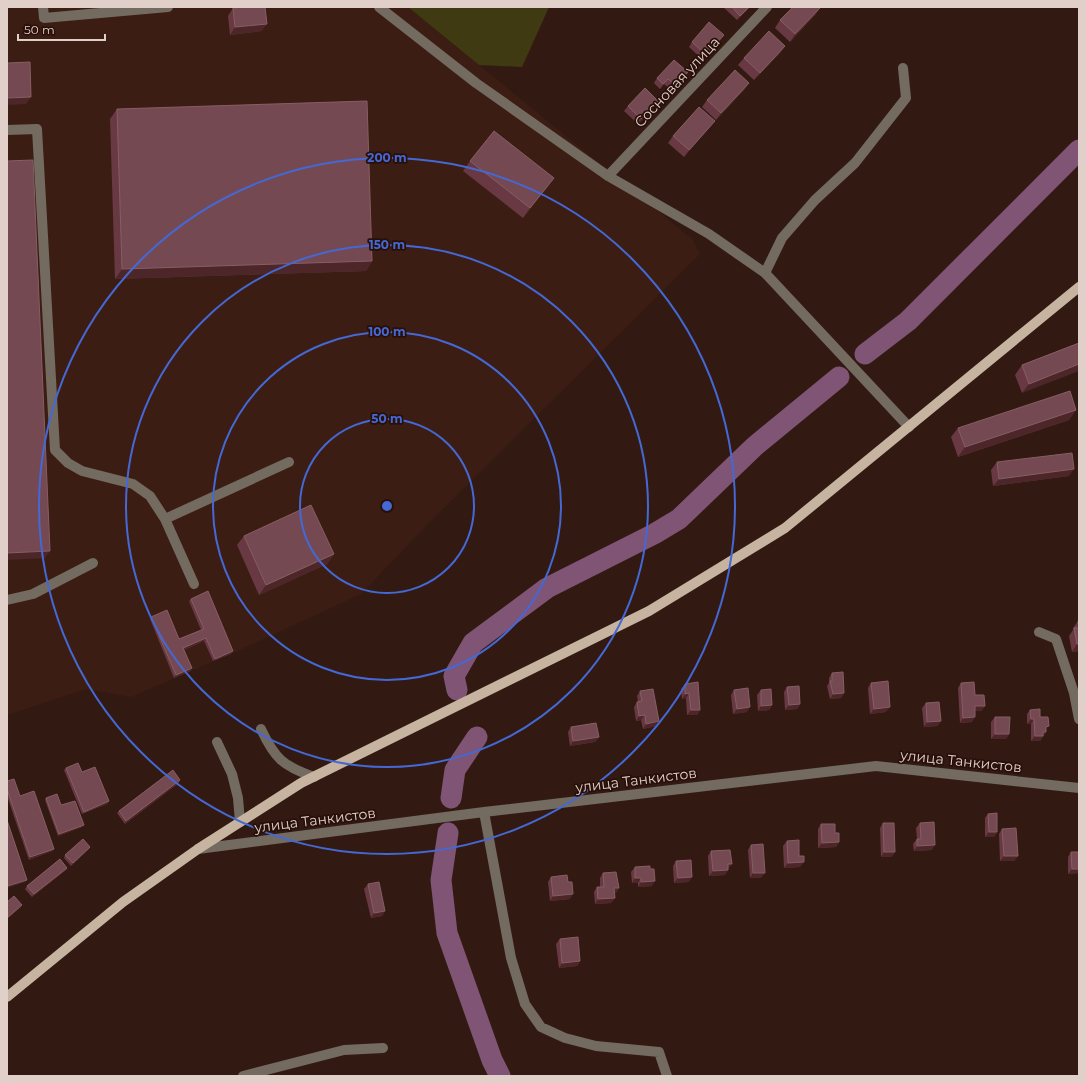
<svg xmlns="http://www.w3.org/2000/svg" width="1086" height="1083" viewBox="0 0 1086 1083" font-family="Montserrat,sans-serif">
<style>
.built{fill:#3c1d13}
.green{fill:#403a12}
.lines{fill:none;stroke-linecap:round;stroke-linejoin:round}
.river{stroke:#7f5474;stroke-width:21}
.minor{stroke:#736a60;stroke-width:10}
.major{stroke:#c7b4a0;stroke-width:10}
.wall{fill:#683943}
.shaded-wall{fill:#4d2629}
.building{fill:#754952;stroke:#865e64}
.ring{fill:none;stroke:#4468d5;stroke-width:2}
.labels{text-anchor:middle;stroke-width:3.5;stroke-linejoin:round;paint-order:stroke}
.street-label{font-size:14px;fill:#e1cfca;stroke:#281009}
.centre{fill:#4468d5;stroke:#281009;stroke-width:2}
.ring-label{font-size:12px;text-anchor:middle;font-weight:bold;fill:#4468d5;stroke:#281009;stroke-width:3.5;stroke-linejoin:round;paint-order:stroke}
</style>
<rect width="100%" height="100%" fill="#321a12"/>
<path class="built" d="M7 7H408L692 239 700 254 429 523 361 594 231 654 131 697 86 689 7 715Z"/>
<path class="green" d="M408 7H549L522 67 479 65Z"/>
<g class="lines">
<path class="river" d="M865 354 908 321 1079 150
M457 690 454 676 473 643 547 588 654 534 679 519 755 446 839 377
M451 798 455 770 477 737
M448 833 441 880 447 933 492 1060 500 1076"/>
<path class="minor" d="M43 7 44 18 168 7
M379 7 476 83 608 176 709 234 765 273 909 427
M7 130 37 129 55 450 68 463 82 471 133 484 150 496 165 519 194 584
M608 176 767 7
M765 273 782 238 815 200 855 163 906 98 903 68
M165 519 289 462
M7 600 33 594 93 563
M1039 632 1056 639 1074 693 1079 719
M261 729C275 759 283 766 314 777
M217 742 232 774 238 798 240 822
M484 812 511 958 525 1004 541 1027 565 1038 596 1046 659 1052 667 1076
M198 849 484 812 876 766 1079 788
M243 1076 344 1050 383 1048"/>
<path class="major" d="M7 997 123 902 198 849 301 783 649 611 785 528 1079 287"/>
</g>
<path class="wall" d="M723 7H750L737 20Z
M233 8 267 24 261 31 230 35 228 16Z
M820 8 815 15 790 42 775 28 780 20Z
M720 40 703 60 689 47 692 42Z
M785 46 780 53 754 80 738 65 744 58Z
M684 77 672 91 664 84 660 89 654 83 657 78Z
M749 83 744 90 716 120 702 107 707 100Z
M658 101 655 106 638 124 624 111 628 106Z
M117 109 372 261 366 271 115 279 110 119Z
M709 128 684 157 668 143 673 136Z
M470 161 554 178 523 218 463 171Z
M1079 343 1022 393 1015 375 1022 365Z
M1076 410 1069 420 958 457 951 437 958 428Z
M997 462 1069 476 993 486 991 470Z
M244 536 334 554 327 564 259 595 237 545Z
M191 599 231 654 213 661 204 641 184 650 192 668 190 671 174 678 150 619 151 617 179 639 201 630 189 601Z
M1079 620V651L1072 652 1069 636 1073 630V628L1078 621Z
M832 673 844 693 841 698 830 699 827 686 829 683V678Z
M871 683 886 712 870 714 868 688Z
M961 683 985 706 981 711H975L972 722 960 723 958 688Z
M685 684 700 710 697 715H687L686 698 682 699 681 689Z
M787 687 800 704 797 709 785 710 784 692Z
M734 690 747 712 733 714 731 695Z
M761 690 772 705 769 710 758 711 757 695Z
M640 691 656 726 643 729 641 720 636 721 634 707 637 702H638L637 696Z
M926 703 941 721 937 726 924 727 922 708Z
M1030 710 1040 717 1046 730V732L1040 741H1031V724H1027V714Z
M995 717 1009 734 1006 739H991V722Z
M571 727 599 737 595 742 570 746 568 732Z
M66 768 82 772 109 801 107 804 82 814 64 770Z
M7 781 20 796 54 849 52 851 29 860 7 796Z
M179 783 125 824 117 813 119 811Z
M46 798 61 805 84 825 82 827 58 836 45 800Z
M988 814 997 832 994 837H985V818Z
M883 823 892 857H881L880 828Z
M920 823 932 850 914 851 913 844 917 839 916 828Z
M821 824 835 833 839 842 836 847 818 848V829Z
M1002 829 1018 856 1014 861H1000L999 834Z
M787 841 799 856 800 867 784 868 783 846Z
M751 845 761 878H750L748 850Z
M90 847 89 849 71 866 64 858 65 855Z
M711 851 725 875 709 876 708 856Z
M1071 852H1079V873L1068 874V857Z
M676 861 689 882 674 883 673 866Z
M635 867 652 886 638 887V883H632L631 872Z
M67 868 66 870 32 897 25 889 27 886Z
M603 873 619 888 616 893H614L615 898 611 903 595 904 594 892 597 887H600V878Z
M551 877 570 899 550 901 548 882Z
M368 884 385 911 382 916 371 918 364 889Z
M560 939 580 961 577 966 559 968 556 944Z"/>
<path class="shaded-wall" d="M749 7H750L737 20 740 16Z
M820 8 815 15 790 42 795 34Z
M267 24 261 31 230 35 235 27Z
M724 35 720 40 703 60 706 55Z
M785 46 780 53 754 80 760 73Z
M749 83 744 90 716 120 721 113Z
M31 97 26 104 7 105V98Z
M658 101 655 106 638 124 641 119Z
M715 121 709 128 684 157 689 150Z
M554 178 547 188 523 218 530 208Z
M372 261 366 271 115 279 122 269Z
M1079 364V371L1022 393 1029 384Z
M1076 410 1069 420 958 457 965 447Z
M1074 469 1069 476 993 486 999 479Z
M50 551 45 558 7 560V553Z
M334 554 327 564 259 595 266 585Z
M206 638 204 641 181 651 183 648Z
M1077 644H1079V651L1072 652Z
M233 651 231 654 213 661 215 659Z
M192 668 190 671 174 678 176 675Z
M689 693 686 698 682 699 685 694Z
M844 693 841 698 830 699 833 694Z
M800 704 797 709 785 710 789 705Z
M772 705 769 710 758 711 761 706Z
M975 706H985L981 711H971Z
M750 707 747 712 733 714 737 709Z
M890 707 886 712 870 714 874 709Z
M691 710H700L697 715H687Z
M645 715 641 720 636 721 639 716Z
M975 717 972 722 960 723 963 718Z
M1031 719H1034L1031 724H1027Z
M659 721 656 726 643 729 646 724Z
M941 721 937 726 924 727 927 722Z
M1043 732H1046L1040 741H1031L1035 736Z
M995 734H1009L1006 739H991Z
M599 737 595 742 570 746 573 741Z
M180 780 179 783 125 824 126 821Z
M109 801 107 804 82 814 84 812Z
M84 825 82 827 58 836 59 834Z
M989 832H997L994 837H985Z
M839 842 836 847 818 848 822 843Z
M935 845 932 850 914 851 917 846Z
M90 847 89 849 71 866 73 863Z
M54 849 52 851 29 860 30 857Z
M884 852H895L892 857H881Z
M1004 856H1018L1014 861H1000Z
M804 862 800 867 784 868 788 863Z
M728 864H732L728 869Z
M67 868 66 870 32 897 34 894Z
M1072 869H1079V873L1068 874Z
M728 870 725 875 709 876 713 871Z
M753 873H765L761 878H750Z
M692 877 689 882 674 883 678 878Z
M635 878H641L638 883H632Z
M27 880 25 882 7 888V886Z
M655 881 652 886 638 887 641 882Z
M614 888H619L616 893H611Z
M573 894 570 899 550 901 553 896Z
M615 898 611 903 595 904 598 899Z
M22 905 20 908 7 919V918Z
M385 911 382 916 371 918 374 913Z
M580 961 577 966 559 968 562 963Z"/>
<path class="building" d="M244 7H265L267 24 235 27 233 8Z
M732 7H749L740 16Z
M793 7H819L820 8 795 34 780 20Z
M709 22 724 35 706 55 692 42Z
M769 31 785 46 760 73 744 58Z
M674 60 688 72 676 86 668 79 663 84 657 78Z
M30 62 31 97 7 98V63Z
M735 70 749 83 721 113 707 100Z
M645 88 658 101 641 119 628 106Z
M367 101 372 261 122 269 117 109Z
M699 107 715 121 689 150 673 136Z
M494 131 554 178 530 208 470 161Z
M33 160 50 551 7 553V161Z
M1079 343V364L1029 384 1022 365Z
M1070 391 1076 410 965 447 958 428Z
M1072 453 1074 469 999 479 997 462Z
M311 505 334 554 266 585 244 536Z
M208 591 233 651 215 659 206 638 183 648 192 668 176 675 151 617 167 610 179 639 204 629 191 599Z
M1079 620V644H1077L1074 628H1079L1078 621Z
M843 672 844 693 833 694 830 681H832V673Z
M888 681 890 707 874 709 871 683Z
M698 682 700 710H691L689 693 685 694V684Z
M974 682 975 695H984L985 706H975V717L963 718 961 683Z
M799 686 800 704 789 705 787 687Z
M748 688 750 707 737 709 734 690Z
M653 689 659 721 646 724 645 715 639 716 637 702 642 701 640 691Z
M771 689 772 705 761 706V690Z
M939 702 941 721 927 722 926 703Z
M1040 709V717H1048L1049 726 1046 727V732H1043V736H1035L1034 719H1031L1030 710Z
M995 717H1010L1009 734H995Z
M596 723 599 737 573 741 571 727Z
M78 763 82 772 95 767 109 801 84 812 66 768Z
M173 770 180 780 126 821 119 811Z
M14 779 20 796 34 791 54 849 30 857 7 789V781Z
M57 794 61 805 75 801 84 825 59 834 46 798Z
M997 813V832H989L988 814Z
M7 820 27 880 7 886Z
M934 822 935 845 917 846V839H921L920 823Z
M883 823H894L895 852H884Z
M821 824H835V833H839V842L822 843Z
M1016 828 1018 856H1004L1002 829Z
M83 839 90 847 73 863 65 855Z
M799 840V856H804V862L788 863 787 841Z
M763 844 765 873H753L751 845Z
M730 850 732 864H728V870L713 871 711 851Z
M1071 852H1079V869H1072Z
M60 859 67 868 34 894 27 886Z
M691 860 692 877 678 878 676 861Z
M650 866V869H654L655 881 641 882V878H635V867Z
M616 872 619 888H614L615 898 598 899 597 887H604L603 873Z
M567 875 568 882H572L573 894 553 896 551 877Z
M379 882 385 911 374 913 368 884Z
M14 896 22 905 7 918V902Z
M578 937 580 961 562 963 560 939Z"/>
<g class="ring">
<circle cx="387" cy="506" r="87"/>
<circle cx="387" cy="506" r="174"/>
<circle cx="387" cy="506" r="261"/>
<circle cx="387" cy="506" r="348"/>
</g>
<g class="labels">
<g class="street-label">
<text transform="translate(677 82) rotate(-47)" y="5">Сосновая улица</text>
<text transform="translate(961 761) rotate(6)" y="5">улица Танкистов</text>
<text transform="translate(636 780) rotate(-7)" y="5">улица Танкистов</text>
<text transform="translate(315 820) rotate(-7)" y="5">улица Танкистов</text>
</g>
</g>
<circle cx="387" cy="506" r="6" class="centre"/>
<g class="ring-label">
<text x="387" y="162">200 m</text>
<text x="387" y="249">150 m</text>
<text x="387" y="336">100 m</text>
<text x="387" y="423">50 m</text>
</g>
<rect width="1086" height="1083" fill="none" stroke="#e1cfca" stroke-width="16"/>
<path d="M18 34v6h87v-6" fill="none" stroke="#e1cfca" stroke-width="2"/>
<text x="24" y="34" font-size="12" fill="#e1cfca" stroke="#281009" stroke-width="3" paint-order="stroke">50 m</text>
</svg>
